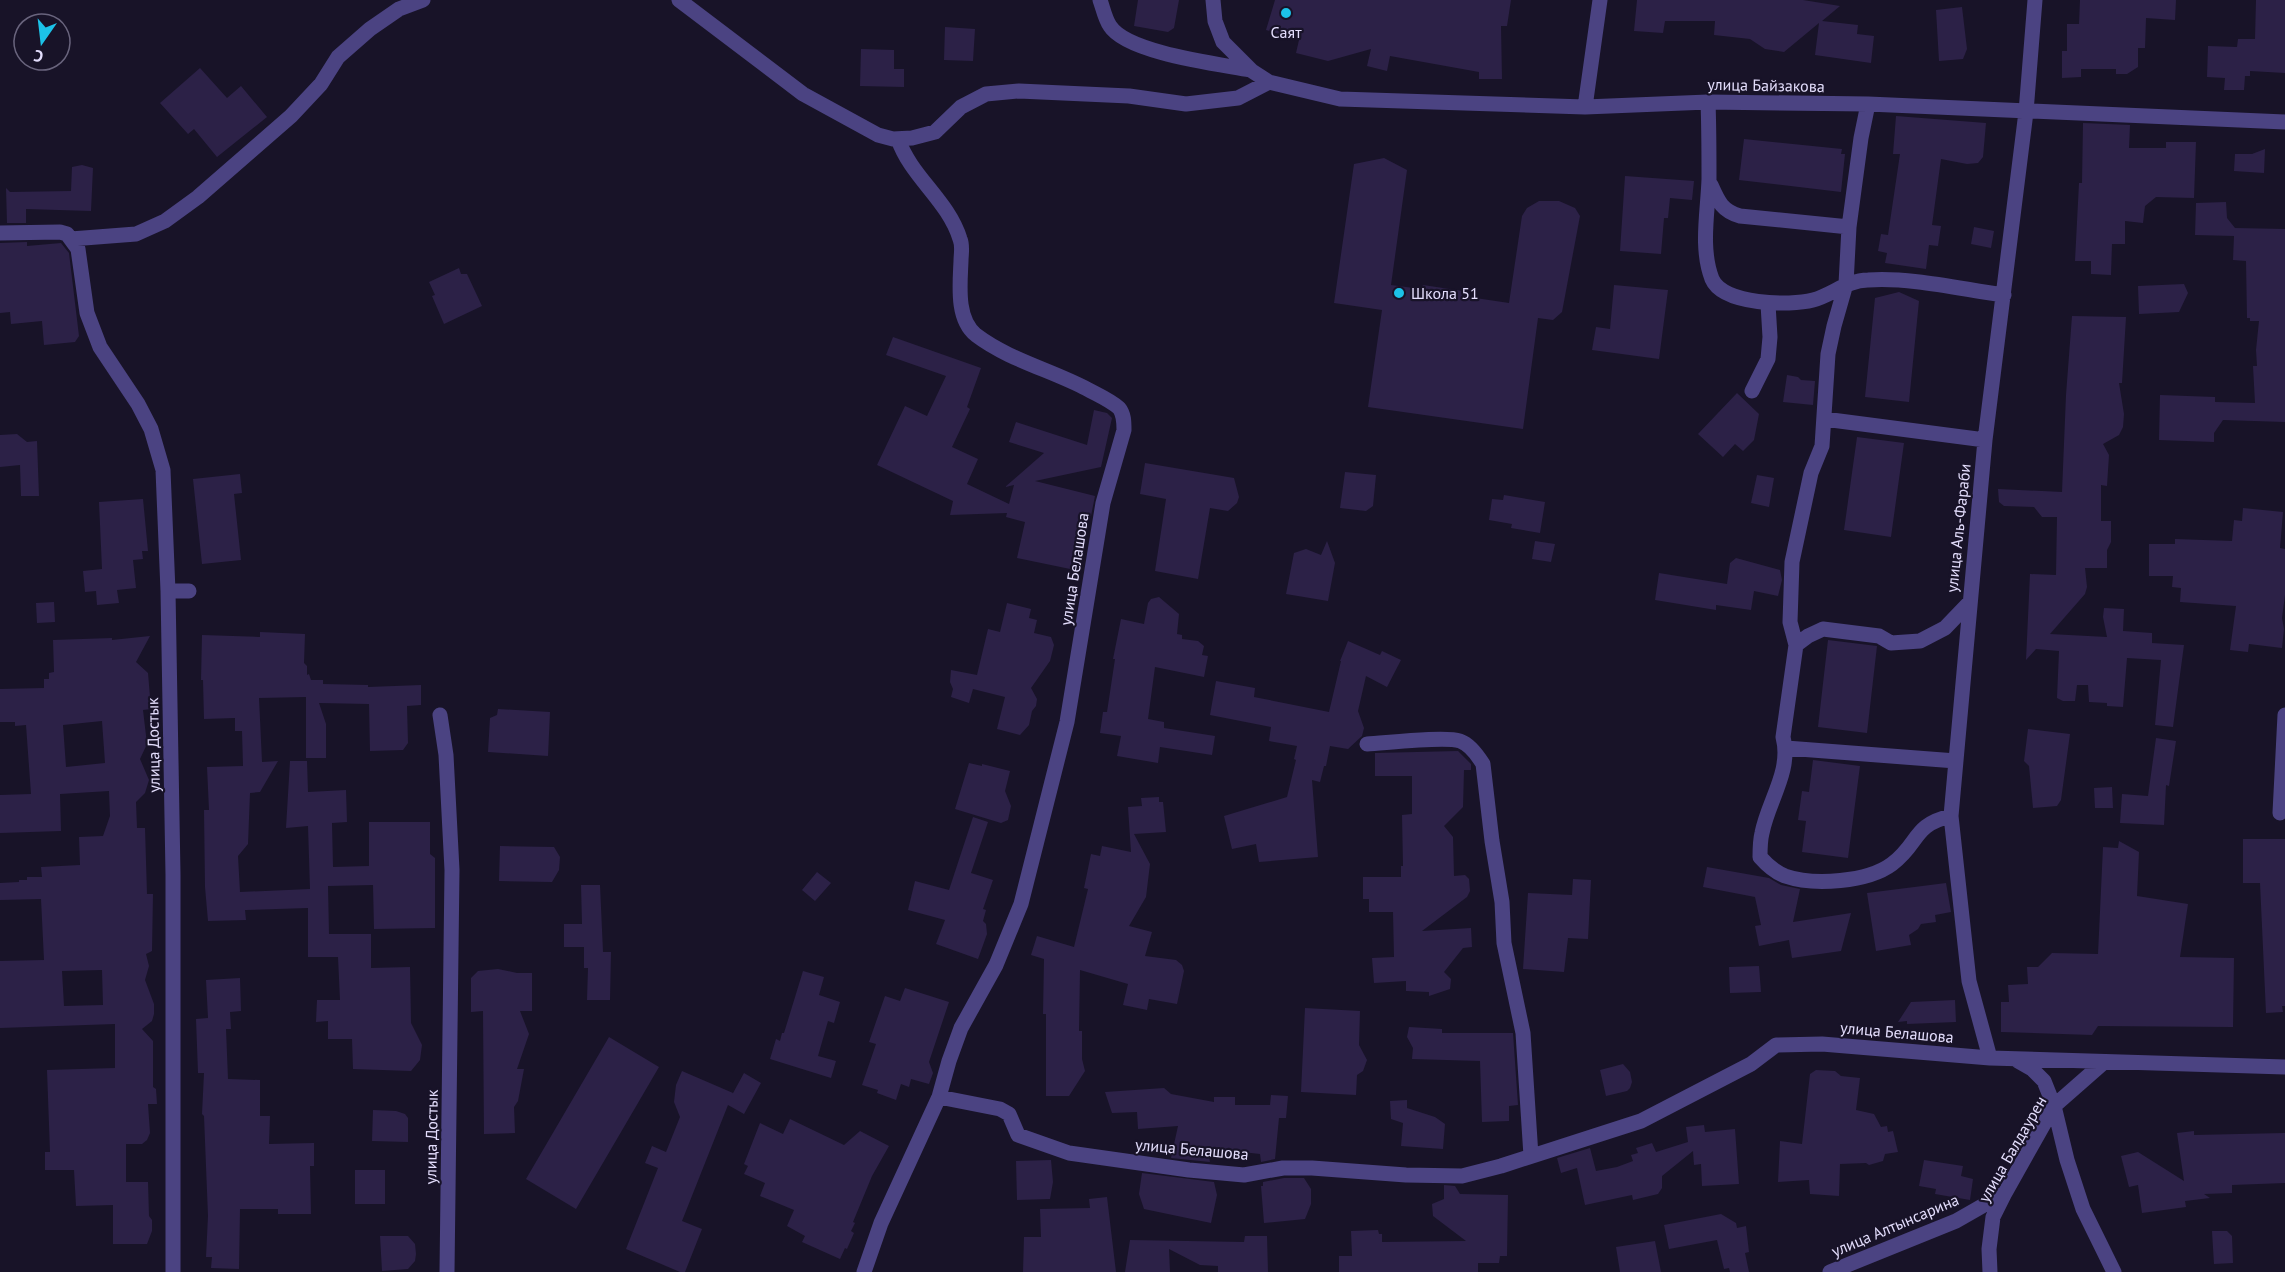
<svg xmlns="http://www.w3.org/2000/svg" width="2285" height="1272" viewBox="0 0 2285 1272" font-family="'PT Sans',sans-serif">
<style>
.building{fill:#2c2147;fill-rule:evenodd}
.lines{fill:none;stroke-linecap:round;stroke-linejoin:round}
.minor{stroke:#4b4382;stroke-width:15}
.poi-dot{fill:#1cc2e8;stroke:#181328;stroke-width:2}
.labels{text-anchor:middle;stroke-width:4.5;stroke-linejoin:round;paint-order:stroke}
.poi-label{font-size:16px;fill:#e3ddfc;stroke:#181328}
.street-label{font-size:16px;fill:#e3ddfc;stroke:#181328}
</style>
<rect width="100%" height="100%" fill="#181328"/>
<path class="building" d="M1138 0H1179L1174 28 1168 32 1134 26Z
M1275 0H1511L1507 26H1501L1502 79H1479V72L1390 56 1387 71 1367 66 1371 49 1328 61 1296 53 1299 40 1266 30Z
M1637 0H1803L1840 6 1822 21 1858 25 1857 34 1874 36 1871 63 1815 55 1819 23 1784 52 1765 49 1750 39 1714 35 1715 21H1665L1663 33 1634 31Z
M2080 0H2176L2175 20 2146 18 2145 48H2138V67L2127 74H2116V69H2081V77L2062 78V51H2067V24H2079Z
M2256 0H2285V73L2250 71V76H2245L2244 90H2224L2225 78 2207 77 2208 46 2237 47 2238 39H2255Z
M1962 7 1967 49 1963 59 1939 61 1936 10Z
M945 27 975 29 973 61 944 60Z
M861 49 894 50V69H904V87L860 86Z
M200 68 227 98 241 86 267 117 217 157 194 129 188 134 160 103Z
M1896 116 1986 123 1983 157 1978 163 1967 164 1941 159 1932 225 1941 226 1938 246 1929 245 1926 269 1885 263 1887 253 1878 251 1881 234 1888 235 1900 154H1893Z
M2083 123 2130 125 2129 148H2166V142H2196L2194 198 2156 197 2145 206 2143 223 2125 221V244H2112L2111 275 2091 274V261H2075L2079 183H2082Z
M1744 139 1842 149 1841 154H1845L1841 192 1739 180Z
M2265 149 2264 173 2234 171 2235 154H2252Z
M1384 158 1407 170 1391 285 1421 289 1423 285 1463 291 1462 296 1509 303 1522 216 1527 208 1539 201H1559L1575 208 1580 216 1562 312 1553 320 1538 318 1523 429 1368 407 1382 310 1334 303 1354 164Z
M82 165 93 168 91 211 26 209V223H7L6 188 10 192 71 191 72 167Z
M1625 176 1694 181 1692 200 1670 198 1668 218H1664L1661 254 1620 251Z
M2226 202 2227 218 2235 228 2285 229V422L2223 420 2214 433V442L2159 440 2160 395 2215 397V402L2255 403 2253 366H2257L2256 350 2259 321H2250V318H2247L2246 261 2233 260 2234 236 2195 235 2196 203Z
M1974 227 1994 231 1991 248 1971 244Z
M27 242V246L61 243 69 253 79 336 75 342 44 345 42 321 11 324 10 312 0 313V243Z
M459 268 461 274H467L482 306 444 324 432 296 435 295 429 282Z
M2184 284 2188 293 2179 312 2139 314 2138 286Z
M1614 285 1668 290 1659 359 1592 350 1596 327 1610 329Z
M1899 292 1919 301 1909 402 1865 397 1875 298Z
M2072 316 2126 317 2122 383H2119L2124 414 2123 427 2119 435 2103 444 2109 455 2107 486 2101 485V521H2111V542L2107 550V568H2085L2087 587 2085 594 2050 634 2107 637 2103 617 2104 608 2124 609 2123 631 2152 633V643L2184 645 2173 727 2155 725 2161 660 2127 658 2123 707 2107 706V703L2089 702 2088 685H2077L2075 701H2063L2057 698 2059 651 2036 649 2026 660 2030 574 2056 575 2057 517H2042L2034 507 2004 506 1999 502 1998 489 2062 492 2066 395Z
M893 337 981 368 967 407 970 409 952 447 978 459 967 484 1009 504 1014 485 1005 487 1044 453 1009 442 1016 422 1087 445 1094 410 1107 413 1112 418 1101 467 1035 481 1095 496 1091 516 1087 515 1075 570 1017 558 1025 522 1006 517 1007 513 950 515 953 501 877 465 905 406 927 416 946 376 886 355Z
M1787 375 1798 377 1801 380 1815 381 1813 405 1783 402Z
M1737 393 1759 414 1754 440 1743 451 1735 444 1723 457 1698 434Z
M17 434 27 442 37 441 39 496H21L20 465 0 467V435Z
M1857 437 1904 443 1891 537 1844 530Z
M1145 463 1234 478 1239 497 1237 503 1228 511 1210 508 1198 579 1155 571 1166 499 1140 494Z
M1345 472 1376 475 1373 506 1366 511 1340 508Z
M240 474 242 493 234 494 241 560 202 564 193 479Z
M1757 475 1774 478 1769 507 1751 503Z
M1504 495 1545 502 1540 533 1511 528 1512 524 1489 520 1492 499 1503 500Z
M143 499 148 551H142L143 559 133 560 136 588 117 590 119 603 97 605 96 591 85 592 83 571 102 569 99 502Z
M2243 508 2283 512 2280 548 2285 549V595L2282 618 2284 629 2282 648 2249 644 2248 652 2230 650 2236 606 2180 602 2181 588 2172 587 2173 576H2149V544H2175V539L2232 541 2234 520 2242 521Z
M1327 541 1335 563 1328 601 1286 594 1294 553 1306 549 1321 555Z
M1535 541 1555 544 1551 562 1532 559Z
M1736 558 1780 570 1782 580 1778 596 1754 591 1751 610 1716 605V610L1655 600 1659 573 1727 584 1730 563Z
M1159 597 1179 614 1177 634 1182 635V639L1198 641 1204 646 1202 655 1208 656 1204 677 1155 667 1148 719 1164 722V728L1215 736 1212 755 1160 747 1158 763 1117 756 1121 736 1100 733 1103 712H1107L1115 659H1113L1121 619 1144 624 1148 603 1151 599Z
M54 602 55 622 37 623 36 603Z
M1007 603 1031 609 1029 618 1037 620 1034 633 1051 637 1054 645 1050 661 1031 688 1037 699 1036 706 1032 711 1029 725 1020 735 997 729 1005 697 973 689 969 703 951 697 953 689 950 682 951 670 977 675 988 629 1000 632Z
M260 632 305 634 304 663 307 666V675L309 674 311 680H323V684L368 685V687L421 685V705L407 706 408 743 403 750 370 751 369 704 319 703 326 724V758H306V697L259 698 262 762 278 761 260 792 250 793 248 844 238 856 240 892 310 889 308 826 286 828 290 761H307L308 792 346 790 347 822 332 823 333 867 369 866V822H430V854L435 858V928L374 929 373 885 328 886 329 934H371V968L410 967 411 1023 422 1045 420 1060 411 1071 353 1069 352 1039H328V1021L316 1022 317 1000H340L338 957H308V908L245 910 246 920 208 921 205 887 204 810H209L207 767 243 766 242 731H235V718L204 719 203 680H201L202 635 260 637Z
M150 636 136 662 148 673 151 709 143 710 147 744 140 759 149 780 145 793 136 802 137 828H145L147 894H153L152 951 146 954 149 966 145 980 154 1004V1014L152 1021 142 1029 153 1041V1087L156 1089 157 1104H148L150 1133 147 1140 142 1144H126V1182H148L149 1216 152 1220V1231L147 1244H113V1205L76 1206 74 1170H45V1152H50L47 1070 115 1068V1024L0 1028V961L44 960 41 899 0 900V883L19 882V880H27V877H42L41 867 80 865 79 837 103 836 110 816 109 791 60 794 61 831 0 833V795L31 794 26 725 15 726V722H0V689L44 688V679H49V673L54 672 53 640 112 638V640ZM102 721 105 763 66 767 63 725ZM102 970 103 1005 64 1006 62 971Z
M1828 640 1877 646 1867 733 1818 727Z
M1348 641 1380 655 1382 651 1401 660 1387 687 1366 676 1358 711 1364 728 1362 736 1348 749 1330 746 1326 766H1324L1320 782 1312 780 1318 857 1259 862 1256 844 1232 849 1224 816 1287 797 1296 760 1294 759 1297 746 1269 741 1271 727 1210 715 1216 681 1255 688 1254 697 1329 712 1341 661H1340Z
M498 709 550 712 548 756 488 752 490 718 497 715Z
M2028 729 2070 734 2061 800 2057 806 2033 808 2029 766 2024 761Z
M2156 738 2176 741 2169 786 2166 785 2164 825 2120 823 2122 794 2148 796Z
M1458 751 1471 764V770H1464L1463 807 1444 826 1453 837 1454 876 1465 875 1469 879 1470 891 1467 897 1422 931 1471 928 1472 947 1463 948 1444 972 1451 979 1450 989 1429 996V992L1406 991V981L1374 983 1372 958 1394 957 1393 912H1369V899H1363V877H1401V866H1403L1402 815 1412 814V776H1375V753Z
M1813 760 1860 766 1848 858 1802 852 1806 821 1798 820 1802 791 1809 792Z
M969 763 982 766V764L1010 771 1005 791 1011 806 1008 820 1001 823 955 809Z
M2112 787 2113 808H2095L2094 788Z
M1159 797V802H1163L1166 832 1134 834 1150 864 1146 897 1129 926 1152 932 1145 956 1176 960 1182 965 1184 971 1177 1004 1149 999 1147 1010 1123 1005 1128 984 1080 970 1079 1031H1082V1059L1085 1071 1069 1096H1046V1014H1043L1044 959 1031 955 1037 936 1074 947 1088 889 1084 888 1091 854 1100 856 1102 846 1131 852 1128 807 1142 806 1141 798Z
M973 817 988 822 971 873 993 880 983 909 986 910 983 921 986 924 987 934 978 959 936 944 945 920 908 910 915 881 949 890Z
M2243 839H2285V1006H2282L2283 1012 2266 1013 2260 883H2243Z
M2119 841 2139 852 2137 896 2188 904 2180 957 2234 958 2233 1027 2098 1026 2092 1035 2001 1032V1002H2009L2008 985 2028 984 2027 967H2038L2052 953 2098 954 2103 847 2118 848Z
M500 846 554 847 560 857 559 870 552 882 499 881Z
M1707 867 1769 878 1781 885 1800 889 1793 922 1851 913 1841 951 1792 958 1789 940 1759 946 1755 926 1761 925 1755 897 1703 887Z
M817 872 831 883 815 901 802 890Z
M1573 879 1591 880 1588 939 1568 938 1564 972 1523 969 1528 893 1572 895Z
M1946 883 1951 912 1935 915 1936 922 1921 924 1918 929 1909 935 1911 945 1876 951 1867 893Z
M581 885H600L603 952H611L610 1000H587L588 968H584V947H564V924H582Z
M1759 966 1761 992 1730 993 1729 967Z
M498 969 517 973H532V1011H520L529 1034 517 1069H524L518 1101 514 1107 515 1133 484 1134 483 1011 471 1012V978L478 971Z
M803 971 824 977 819 995 840 1002 834 1023 828 1021 818 1056 836 1061 831 1078 770 1059 776 1039 780 1041 782 1033H784Z
M240 978 241 1011 230 1012 231 1029H226L228 1079 260 1080V1116H270L269 1144 314 1143V1166H310L311 1214H278V1209H240L239 1269 211 1268 212 1257H206L208 1216 204 1116 202 1114 204 1073H198L196 1019 208 1018 206 980Z
M905 988 949 1002 929 1062 933 1073 929 1084 911 1079 909 1087 901 1084 896 1100 877 1093 878 1090 862 1085 876 1044 869 1042 885 996 900 1001Z
M1955 1000 1956 1022 1907 1024V1021L1898 1022 1911 1002Z
M1305 1008 1360 1011 1359 1045 1367 1060 1363 1071 1357 1075 1356 1095 1301 1092Z
M1409 1027 1442 1029V1033H1513L1518 1105 1509 1106V1121L1482 1122 1480 1061 1412 1059 1413 1048 1407 1037Z
M609 1037 659 1067 576 1209 526 1179Z
M1623 1064 1630 1072 1632 1082 1630 1088 1627 1091 1606 1096 1600 1070Z
M1816 1070 1835 1071 1841 1076 1860 1078 1856 1110 1874 1114 1881 1127 1887 1126 1888 1132 1893 1131 1898 1152 1885 1154 1883 1161 1869 1165 1866 1163 1840 1164 1839 1196 1810 1194 1809 1180 1778 1182 1780 1141 1802 1144 1810 1074Z
M682 1071 733 1093 732 1095 744 1073 761 1083 744 1114 728 1105 682 1221 702 1229 685 1272H680L626 1249 658 1168 645 1163 652 1146 666 1152 680 1117 674 1102 676 1085Z
M1164 1088 1171 1094 1214 1102V1097H1235V1105H1270L1271 1095 1288 1096 1286 1118H1279L1275 1159 1261 1162 1260 1154 1233 1151 1227 1159 1209 1157 1210 1162 1171 1158 1178 1126 1138 1129 1137 1112 1112 1113 1105 1092Z
M1407 1100V1108L1435 1117 1445 1124 1443 1149 1401 1146 1403 1123 1391 1119 1390 1101Z
M373 1110 396 1111 405 1114 408 1118V1142L372 1141Z
M790 1119 844 1145 860 1131 889 1146 872 1176 853 1222 855 1223 851 1231 854 1233 847 1249 845 1248 840 1259 802 1242 805 1236 787 1226 794 1210 760 1196 765 1183 744 1174 748 1166 744 1164 760 1123 783 1134Z
M1704 1125 1705 1132 1735 1129 1739 1184 1702 1186 1701 1164 1694 1165 1693 1151 1662 1176V1188L1658 1194 1633 1200 1632 1195 1585 1205 1577 1168 1561 1173 1557 1158 1590 1148 1596 1171 1617 1167 1633 1161 1631 1155 1638 1153 1636 1148 1652 1143 1656 1152 1688 1142 1686 1127Z
M2194 1131V1135L2285 1133V1183L2232 1185V1193L2204 1194 2210 1198 2185 1201 2186 1207 2142 1213 2138 1185 2129 1187 2121 1156 2138 1152 2184 1181 2177 1133Z
M1051 1160 1053 1182 1050 1199 1017 1200 1016 1161Z
M1924 1160 1963 1166 1961 1176 1973 1179 1970 1200 1935 1194 1936 1189 1919 1186Z
M355 1170H385V1204H355Z
M1142 1173 1214 1182 1217 1195 1211 1223 1144 1209 1139 1194Z
M1284 1178H1304L1311 1189V1204L1305 1219 1264 1223 1261 1186H1263V1182Z
M1444 1185 1455 1186 1460 1194 1508 1195 1507 1256H1500L1499 1263H1478V1272H1339V1256H1352L1351 1231 1378 1230 1379 1234H1382V1242L1466 1241 1433 1216 1432 1204 1444 1199Z
M1107 1197 1116 1272H1023L1024 1237H1041L1040 1209 1090 1208 1089 1199Z
M1721 1214 1736 1223 1737 1228 1746 1226 1749 1252 1745 1253 1749 1272H1730L1729 1268 1724 1269 1717 1240 1669 1249 1664 1225Z
M2212 1231H2227L2232 1236 2233 1263 2214 1264Z
M380 1236H408L415 1244 416 1254 415 1261 408 1269 382 1271Z
M1245 1236H1267L1268 1272H1218V1266L1200 1265 1169 1249 1170 1272H1125L1130 1240 1244 1242Z
M1655 1241 1661 1272H1620L1616 1247Z"/>
<g class="lines">
<path class="minor" d="M679 0 803 94 878 135 893 139 912 138 935 132 961 107 986 94 1019 91 1129 96 1186 104 1238 98 1269 82
M1100 0C1103 8 1105 19 1110 26 1127 53 1219 64 1250 70
M1213 0 1215 21 1223 42 1252 71 1269 82 1340 99 1585 107 1708 102 1868 104 2285 122
M1708 102C1709 128 1709 154 1709 179 1708 211 1700 248 1712 279 1723 305 1790 306 1813 300 1832 295 1847 280 1868 280 1911 277 1960 289 2004 295
M1868 104 1861 138 1849 227 1846 284 1834 326 1828 354 1822 446 1811 473 1792 562 1790 622 1796 645 1783 737C1792 771 1768 801 1762 833 1760 841 1760 849 1760 857 1767 865 1775 872 1785 876 1814 886 1868 882 1892 864 1920 843 1912 825 1951 816
M1585 107 1600 0
M1711 185C1718 201 1722 211 1740 216L1849 227
M0 233 60 232 67 234 78 249 87 313 100 347 138 404 151 429 163 470 168 591 173 874V1272
M71 239 136 234 165 221 198 197 291 116 321 84 338 57 370 29 399 9 423 0
M1752 391 1768 359 1770 337 1768 304
M1824 419 1985 440
M168 591H189
M1796 645 1808 636 1823 629 1879 636 1891 643 1920 641 1945 628 1969 603
M440 715 446 755 452 870 447 1272
M1367 744C1386 743 1445 736 1460 741 1469 744 1478 756 1483 764L1492 841 1502 902 1504 943 1523 1033 1531 1156
M1786 748 1956 761
M2280 813 2285 715
M1990 1058 1969 981 1951 816 1985 440 2026 112 2035 0
M2018 1061 2032 1069 2044 1081 2054 1106 2067 1160 2083 1209 2114 1272
M939 1097 1000 1109 1009 1114 1018 1135 1069 1153 1189 1170 1244 1175 1283 1168H1312L1406 1175 1462 1176 1501 1166 1641 1121 1751 1064 1776 1045 1822 1044 1990 1058 2285 1067
M864 1272 881 1223 939 1097 949 1061 961 1028 996 965 1021 904 1067 722 1103 503 1124 430C1124 422 1124 414 1119 408 1110 400 1098 395 1087 389 1051 370 1009 360 976 335 956 319 960 285 961 261 961 254 963 246 960 239 948 200 911 177 898 139
M1830 1272 1956 1221 2005 1193
M1990 1272 1989 1249 1993 1217 2005 1193 2054 1106 2103 1063"/>
</g>
<g class="poi-dot">
<circle cx="1286" cy="13" r="6"/>
<circle cx="1399" cy="293" r="6"/>
</g>
<g class="labels">
<g class="poi-label">
<text x="1286" y="38">Саят</text>
<text x="1411" y="299" text-anchor="start">Школа 51</text>
</g>
<g class="street-label">
<text transform="translate(1766 85) rotate(1)" y="6">улица Байзакова</text>
<text transform="translate(1958 528) rotate(-84)" y="6">улица Аль-Фараби</text>
<text transform="translate(1074 569) rotate(-81)" y="6">улица Белашова</text>
<text transform="translate(153 745) rotate(-91)" y="6">улица Достык</text>
<text transform="translate(1897 1032) rotate(5)" y="6">улица Белашова</text>
<text transform="translate(431 1137) rotate(-89)" y="6">улица Достык</text>
<text transform="translate(1192 1149) rotate(5)" y="6">улица Белашова</text>
<text transform="translate(2012 1149) rotate(-60)" y="6">улица Балдаурен</text>
<text transform="translate(1895 1225) rotate(-23)" y="6">улица Алтынсарина</text>
</g>
</g>
<g transform="translate(42 42) rotate(194)"><circle r="28" fill="#181328" stroke="#69647d" stroke-width="1.5"/>
<path d="M0-4.5L10 22L0 15L-10 22Z" fill="#1cc2e8"/>
<text y="-9" font-size="16" font-weight="bold" text-anchor="middle" fill="#e3ddfc">С</text>
</g>
</svg>
